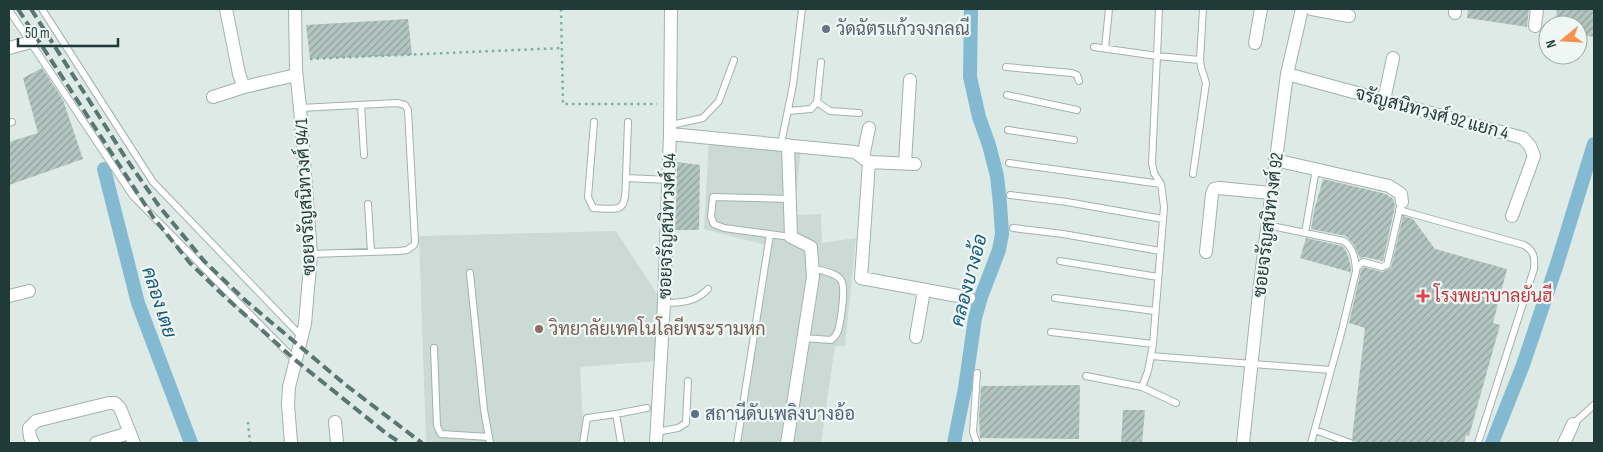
<svg xmlns="http://www.w3.org/2000/svg" width="1603" height="452" viewBox="0 0 1603 452" font-family="'Sofia Sans Condensed',Sarabun,sans-serif">
<style>
.built{fill:#ccdad6}
.lines{fill:none;stroke-linecap:round;stroke-linejoin:round}
.canal{stroke:#83bad2;stroke-width:14}
.building{fill:url(#building-hatch)}
.lane-casing{stroke:#a1b2ae;stroke-width:8}
.street-casing{stroke:#a1b2ae;stroke-width:14}
.path{stroke:#7dafa6;stroke-width:2.5;stroke-dasharray:2.5 4;stroke-linecap:butt}
.lane{stroke:#fff;stroke-width:6}
.street{stroke:#fff;stroke-width:12}
.rail{stroke:#597673;stroke-width:4;stroke-dasharray:10 5;stroke-linecap:butt}
.worship-dot{fill:#6b7280;stroke:#eef7f4;stroke-width:2}
.health-dot{fill:#e0444e;stroke:#eef7f4;stroke-width:2}
.education-dot{fill:#8d6e63;stroke:#eef7f4;stroke-width:2}
.service-dot{fill:#5c6f8a;stroke:#eef7f4;stroke-width:2}
.labels{text-anchor:middle;stroke-width:4.5;stroke-linejoin:round;paint-order:stroke}
.worship-label{font-size:18px;fill:#5b616d;stroke:#eef7f4;text-anchor:start}
.street-label{font-size:18px;fill:#1f3a37;stroke:#eef7f4}
.health-label{font-size:18px;fill:#be3a42;stroke:#eef7f4;text-anchor:start}
.education-label{font-size:18px;fill:#785e54;stroke:#eef7f4;text-anchor:start}
.service-label{font-size:18px;fill:#4e5e75;stroke:#eef7f4;text-anchor:start}
.water-label{font-size:19px;font-style:italic;fill:#185977;stroke:#eef7f4}
</style>
<defs>
<pattern id="building-hatch" width="6" height="6" patternUnits="userSpaceOnUse" patternTransform="scale(1.25)"><rect width="6" height="6" fill="#b3c5c0"/><path d="M-1 1l2-2M0 6l6-6M5 7l2-2" fill="none" stroke="#91a19d"/></pattern>
</defs>
<rect width="100%" height="100%" fill="#deeae6"/>
<path class="built" d="M709 138 801 148 794 215 821 214 822 243 856 238 845 346H835L821 443H736L766 245 704 229Z
M616 231 659 297 654 361 580 367 584 443H426L419 236Z"/>
<g class="lines">
<path class="canal" d="M104 169 138 303 191 443
M954 443 965 388 975 318 981 297 999 250 1002 234 1000 204 997 176 989 145 979 117 970 77 971 9
M1492 443 1523 365 1557 264 1594 144"/>
</g>
<path class="building" d="M1468 9H1529L1527 27 1467 18Z
M1557 9H1594V37L1578 34V25H1555Z
M408 19 412 55 310 59 306 25Z
M42 68 63 100 83 159 9 185V142L38 133 23 78Z
M677 162 700 165 699 230H675Z
M1323 179 1386 194 1393 199 1395 206 1383 261 1364 257 1360 258 1354 245 1346 236 1311 229 1314 211Z
M1403 216 1413 219 1435 249 1507 269 1493 323 1500 325 1469 436 1466 435 1464 443H1357L1352 439 1365 328 1349 323 1361 270 1364 267 1383 272 1391 268Z
M1306 238 1342 246 1344 248 1347 253 1350 263 1351 270 1349 279 1350 272 1300 258Z
M1080 385 1079 439 980 438 979 417 981 386Z
M1123 410H1145L1142 443H1121Z"/>
<g class="lines">
<g class="lane-casing">
<path id="lane" d="M42 9 153 182 302 337
M9 10 133 196 295 360
M1094 47 1157 56 1159 9
M1105 48 1109 9
M1006 67 1072 73 1077 75 1079 81
M1007 95 1077 110
M817 102 830 111 859 113
M361 105 364 155
M300 108 397 103 405 105 408 110 415 242 414 245 407 250 399 251 311 254
M788 111 811 109 817 102 821 62
M594 122 588 197 593 208C625 210 625 211 626 178L669 180
M9 123 12 122
M671 125 703 118 719 101 734 60
M1008 130 1074 140
M781 144 793 85 802 9
M1009 163 1161 184
M1193 174 1206 83 1201 67 1200 60
M626 178 628 122
M1010 195 1067 202 1163 219
M789 199 713 197 711 217 714 224 724 228 791 237
M368 204 371 252
M1399 210 1524 245C1534 251 1535 257 1534 269L1478 443
M1267 225 1344 241C1354 249 1355 259 1356 270
M1013 228 1063 234 1160 251
M1305 233 1316 169
M1060 261 1158 277
M470 273 484 410 490 443
M1055 298 1155 311
M664 303C681 303 696 302 708 289
M1051 332 1153 344
M804 338 831 340C835 337 838 333 839 327 841 318 846 288 841 280 836 272 821 271 813 268
M434 348 437 426 441 434 489 437
M1151 356 1331 370
M1086 376 1142 387 1148 371 1153 344 1164 207 1161 184 1154 173 1152 163 1157 56 1200 60 1203 9
M1142 387 1176 403
M1573 424 1594 405
M1315 430 1350 443
M656 432 678 428 686 423 688 381
M583 443 587 418 616 414
M621 443 616 414 647 408
M737 443 770 234
M977 443 973 432 977 373
M1311 443 1342 330 1357 267 1363 262 1382 267 1387 265 1400 208"/>
</g>
<g class="street-casing">
<path id="street" d="M226 9 239 74 244 87 296 75
M1312 9 1349 16
M1455 13V9
M1535 26 1537 9
M1255 43 1261 9
M9 48 31 42
M1287 74 1523 138 1530 146 1534 156 1512 216
M213 97 244 87
M1384 100 1393 58
M670 134 855 152 869 162 915 164
M863 157 869 128
M1275 160 1389 186 1401 194 1402 202
M869 162 861 278 969 298
M905 163 910 80
M1206 252 1212 194 1214 189 1219 188 1271 193
M9 296 29 291
M916 337 924 290
M335 422 337 443
M33 443 30 437 29 428 36 421 109 403H115L120 408 134 443
M96 443 129 433
M291 443 288 404 289 387 305 324 311 254 300 108 296 70 295 9
M656 443 664 303 670 134 671 9
M787 443 813 277 811 247 791 237 788 145
M1243 443 1260 284 1287 74 1302 9
M1564 443 1573 424"/>
</g>
<path class="path" d="M561 9 563 104H657
M310 59 562 48
M248 422 250 443"/>
<use href="#lane" class="lane"/>
<use href="#street" class="street"/>
<path class="rail" d="M18 9 153 217 190 263 223 295 294 359 387 434 401 443
M31 9 125 157 159 206 204 261 246 301 347 386 422 443"/>
</g>
<circle class="worship-dot" cx="826" cy="29" r="5"/>
<path class="health-dot" d="M1420.5 288.5h5v5h5v5h-5v5h-5v-5h-5v-5h5z"/>
<circle class="education-dot" cx="539" cy="329" r="5"/>
<circle class="service-dot" cx="695" cy="414" r="5"/>
<g class="labels">
<g class="worship-label">
<text x="836" y="35">วัดฉัตรแก้วจงกลณี</text>
</g>
<g class="street-label">
<text transform="translate(1432 113) rotate(15)" y="6">จรัญสนิทวงศ์ 92 แยก 4</text>
<text transform="translate(305 197) rotate(-93)" y="6">ซอยจรัญสนิทวงศ์ 94/1</text>
<text transform="translate(1268 225) rotate(-83)" y="6">ซอยจรัญสนิทวงศ์ 92</text>
<text transform="translate(667 226) rotate(-88)" y="6">ซอยจรัญสนิทวงศ์ 94</text>
</g>
<g class="health-label">
<text x="1434" y="302">โรงพยาบาลยันฮี</text>
</g>
<g class="education-label">
<text x="549" y="335">วิทยาลัยเทคโนโลยีพระรามหก</text>
</g>
<g class="service-label">
<text x="705" y="420">สถานีดับเพลิงบางอ้อ</text>
</g>
<g class="water-label">
<text transform="translate(968 280) rotate(-75)" y="7">คลองบางอ้อ</text>
<text transform="translate(160 302) rotate(72)" y="7">คลอง เตย</text>
</g>
</g>
<rect width="1603" height="452" fill="none" stroke="#1f3a37" stroke-width="20"/>
<g transform="translate(1563 40) rotate(252)"><circle r="24" fill="#eef7f4" stroke="#9baba8"/>
<path d="M0-4L9 19L0 12L-9 19Z" fill="#f69150"/>
<text y="-8" font-size="14" font-weight="bold" text-anchor="middle" fill="#1f3a37">N</text>
</g>
<path d="M18 38v8h100v-8" fill="none" stroke="#1f3a37" stroke-width="2.5"/>
<text x="25" y="38" font-size="15" fill="#1f3a37" stroke="#eef7f4" stroke-width="4" paint-order="stroke">50 m</text>
</svg>
